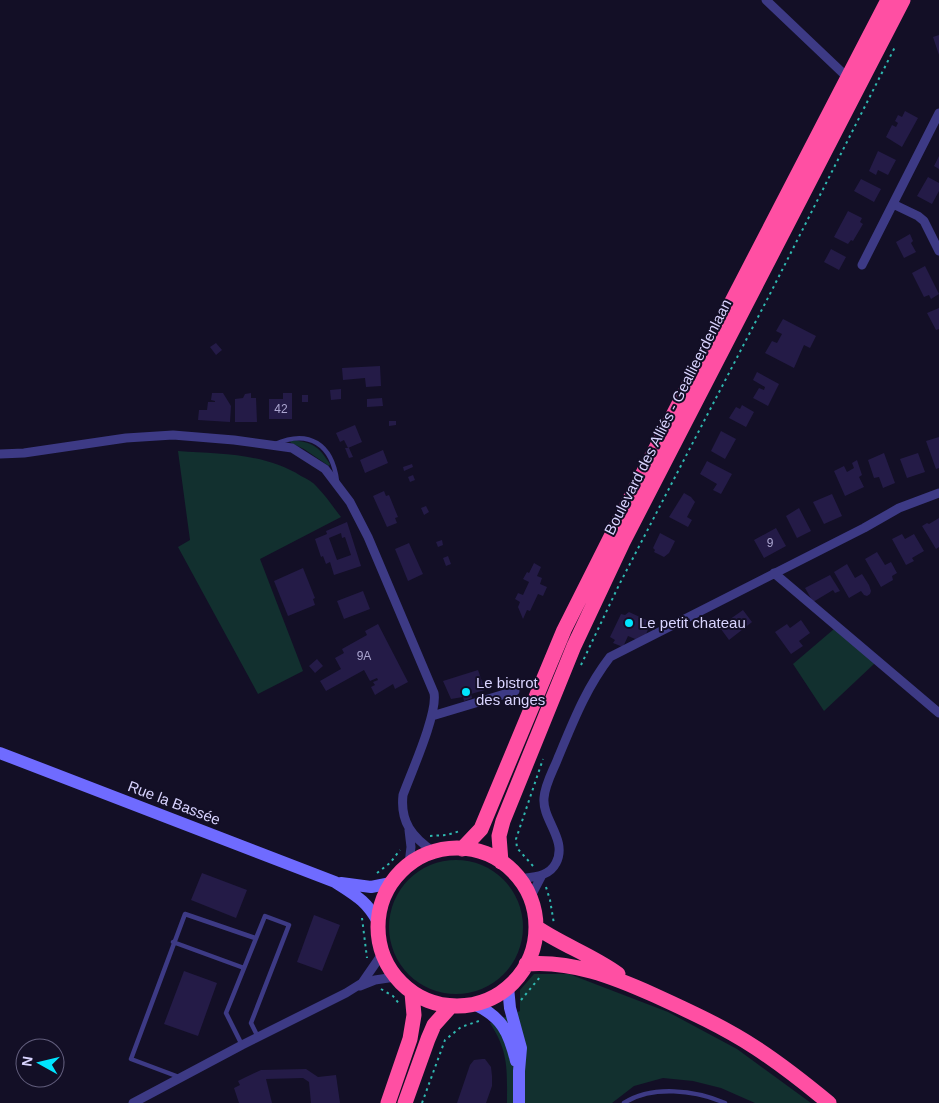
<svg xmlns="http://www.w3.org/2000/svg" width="939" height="1103" viewBox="0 0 939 1103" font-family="Arial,sans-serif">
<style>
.green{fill:#12302f}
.building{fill:#241b47;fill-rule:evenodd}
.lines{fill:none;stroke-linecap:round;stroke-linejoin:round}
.path{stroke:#2fb8b0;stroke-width:2;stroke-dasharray:2.5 4;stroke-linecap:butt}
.lane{stroke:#3d3a85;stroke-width:4.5}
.street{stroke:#3d3a85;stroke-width:9}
.secondary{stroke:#6f6bff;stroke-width:12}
.highway{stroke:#ff4fa3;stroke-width:15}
.poi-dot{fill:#00e5ff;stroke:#130f26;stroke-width:2}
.labels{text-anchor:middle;stroke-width:4;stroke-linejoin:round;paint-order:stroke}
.number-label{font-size:12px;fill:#aca6d1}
.street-label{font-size:15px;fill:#d9d4ff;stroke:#130f26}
.poi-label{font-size:15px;fill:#d9d4ff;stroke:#130f26;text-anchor:start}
</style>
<rect width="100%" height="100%" fill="#130f26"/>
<path class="green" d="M293 440C314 443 318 446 330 464L329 466 304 449 291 443 290 441Z
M178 451C221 454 264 453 301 476 307 479 313 482 317 487 326 496 333 507 341 517L260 559 303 671 258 694 178 547 190 540Z
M834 629 875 663 824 711 793 664Z
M389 927a67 67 0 1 1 134 0a67 67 0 1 1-134 0Z
M534 974H569L668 1012 737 1049 811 1103H755L721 1088 693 1081 663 1078 634 1086 612 1103H507C507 1070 509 1052 490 1023L520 1011V990Z"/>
<path class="building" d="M939 35V55L933 37Z
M905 111 918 118 902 147 886 137 892 125 896 127 898 123 895 121 898 115 902 117Z
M878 151 896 160 888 175 878 170 876 175 869 171Z
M939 156V169L934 166Z
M928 177 939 183V191L932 204 917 196Z
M861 179 881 189 874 202 854 191Z
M848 211 862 218 860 222 863 224 853 241 851 240 848 244 834 237Z
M910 234 913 241 911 243 916 252 904 258 896 242Z
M831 249 846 257 839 270 824 262Z
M925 266 939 294 931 299 929 295 924 297 912 273Z
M939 308V329L936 330 927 313Z
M783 319 816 336 810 348 804 345 794 368 765 353 772 341 777 343 782 334 776 331Z
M216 343 222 350 216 355 210 347Z
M380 366 381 386 366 387 365 378 343 380 342 368Z
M757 372 779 384 768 406 753 398 759 388 764 390 765 387 753 380Z
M341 389V399L331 400 330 390Z
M212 393H223L231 406 230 422 198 420 199 410H207L208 402H215V401L211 400Z
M251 393V398H256L257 422H235V399L243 398 245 394Z
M283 393H292V419H269V399H283Z
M302 395H308V402H302Z
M382 398 383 406 367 407V399Z
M742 405 754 412 746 427 729 418 736 407 740 409Z
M389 421H396V425L389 426Z
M355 425 362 442 348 448 344 440 340 442 336 433Z
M721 431 736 439 725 459 711 451Z
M939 437V468L936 469 926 441Z
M345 448H349L353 457 349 458Z
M383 450 388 463 365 473 360 460Z
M884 453 895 483 883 488 879 477 874 478 868 460Z
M918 453 925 472 907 478 900 459Z
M857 460 862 475 859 477 864 487 845 496 834 471 844 466 847 472 854 468 852 463Z
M707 461 732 474 721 494 713 490 717 484 700 474Z
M412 464 413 467 404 471 403 467Z
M413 475 415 480 410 482 408 477Z
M384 491 386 496 389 495 398 517 395 518 397 523 387 527 373 496Z
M684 493 691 497 695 502 687 517 692 520 688 527 669 517Z
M832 494 842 516 824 524 813 502Z
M426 506 429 512 424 515 421 508Z
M799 508 811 531 797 538 786 516Z
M939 518V547L936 549 922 526 927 523 929 524Z
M347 522 361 566 334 575 330 562 326 564 323 556 321 557 315 539 327 534 326 531ZM341 533 342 538 345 537 351 555 337 560 329 538Z
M776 528 786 546 764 558 754 540Z
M660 533 675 541 669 553 664 557 654 552 655 550 653 548Z
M902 534 905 539 914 534 924 551 912 558 914 561 906 565 892 539Z
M442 540 443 545 438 547 436 542Z
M409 543 423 574 408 581 395 549Z
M877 552 885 565 891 562 897 573 892 576 893 580 881 587 865 559Z
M448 556 451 564 446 566 443 558Z
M534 563 541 567 537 576 542 578 540 584 547 587 543 596 538 594 530 611 527 610 523 619 518 607 520 602 515 599 518 593 523 595 529 582 523 579 527 572 529 573Z
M847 564 855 578 862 574 869 585 871 591 870 594 867 596 864 595 861 591 849 598 834 572Z
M303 568 315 598 313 599 315 605 288 616 274 581Z
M830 575 840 591 835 593 833 590 813 602 805 588Z
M363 591 370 609 344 619 337 601Z
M743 610 752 622 729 640 718 625 725 620 726 622Z
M629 612 657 625 655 629 649 627 644 639 640 641 628 636 623 647 613 643 615 640 610 637 621 614 625 615Z
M801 620 810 633 799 641 803 646 791 654 775 632 787 624 790 628Z
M378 624 408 682 395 689 393 684 375 695 371 687 375 685 373 682 378 680 377 678 370 681 364 670 326 691 320 681 341 669 335 658 344 653 342 649 367 635 365 631Z
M317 659 323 666 315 673 309 666Z
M478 670 485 690 471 694 472 698 464 701 463 697 451 699 443 681Z
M202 873 247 890 236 918 191 900Z
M314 915 340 925 322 971 297 962Z
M184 971 217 983 198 1036 164 1024Z
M482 1059H485L491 1067 492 1076V1086L486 1103H457L470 1065 474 1060Z
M306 1069 318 1077 336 1075 340 1103H311L309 1082 303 1078 266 1079 272 1103H239L234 1088 240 1085 238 1081 246 1077 261 1070Z"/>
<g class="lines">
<path class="path" d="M581 665 619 585 771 292 896 45
M430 836 447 835 460 831
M533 866 517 848 516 839 543 759
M377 873 390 863 400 850
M546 887 550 900 554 924
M362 918 367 958
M381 989 393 996 400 1005
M521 1000 540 977
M422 1103 445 1040 461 1027 479 1021"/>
<path class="lane" d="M275 444C309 429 332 444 337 481
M173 942 244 968
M242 1045 226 1013 265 916 289 925 251 1023 258 1037
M179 1077 131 1059 185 914 255 938
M624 1103C652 1085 695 1090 725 1103"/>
<path class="street" d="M766 0 847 77
M893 204 918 216 924 221 939 251
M862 265 939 113
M0 454 24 453 126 438 173 435 234 440 292 448 325 469 350 502 368 537 434 693C438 713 411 773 403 795 400 822 412 837 434 852
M774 573 939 713
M432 716 515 691
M409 864 411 847 409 830
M519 879C533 877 549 877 556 863 568 840 542 820 544 798 545 784 553 771 558 758 573 722 586 688 610 657L864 528 899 508 939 493
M530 898 541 877
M360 986 375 980 395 977
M133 1103 242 1045 346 993 362 983 382 954"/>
<path class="secondary" d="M0 753 335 882C355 895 367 901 378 922
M341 883 371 887 391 883
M508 987 510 1008 521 1048 519 1071V1103
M474 1004C502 1017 509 1032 516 1061"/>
<path class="highway" d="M378 927a79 79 0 1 1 158 0a79 79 0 1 1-158 0Z
M462 849 481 829 564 630 640 479 888 0
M501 862 499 836 503 821 574 646 623 542 903 0
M536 927C562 945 592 955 618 974
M526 964C571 960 614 977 654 995 689 1011 724 1027 756 1048 782 1065 806 1084 829 1103
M388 1103 410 1039 414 1015 412 993
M405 1103 428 1039 434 1025 451 1006"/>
</g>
<g class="poi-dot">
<circle cx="629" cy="623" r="5"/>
<circle cx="466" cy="692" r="5"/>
</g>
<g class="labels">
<g class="number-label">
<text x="281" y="413">42</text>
<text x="770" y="547">9</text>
<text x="364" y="660">9A</text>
</g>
<g class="street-label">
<text transform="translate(668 417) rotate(-63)" y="5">Boulevard des Alliés - Geallieerdenlaan</text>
<text transform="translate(174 803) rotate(21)" y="5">Rue la Bassée</text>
</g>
<g class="poi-label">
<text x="639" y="628">Le petit chateau</text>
<text x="476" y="688">Le bistrot<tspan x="476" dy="17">des anges</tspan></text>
</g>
</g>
<g transform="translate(40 1063) rotate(278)"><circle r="24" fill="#130f26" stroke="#625e7d"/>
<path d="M0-4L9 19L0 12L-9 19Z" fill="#00e5ff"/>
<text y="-8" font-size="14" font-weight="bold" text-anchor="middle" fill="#d9d4ff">N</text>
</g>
</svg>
